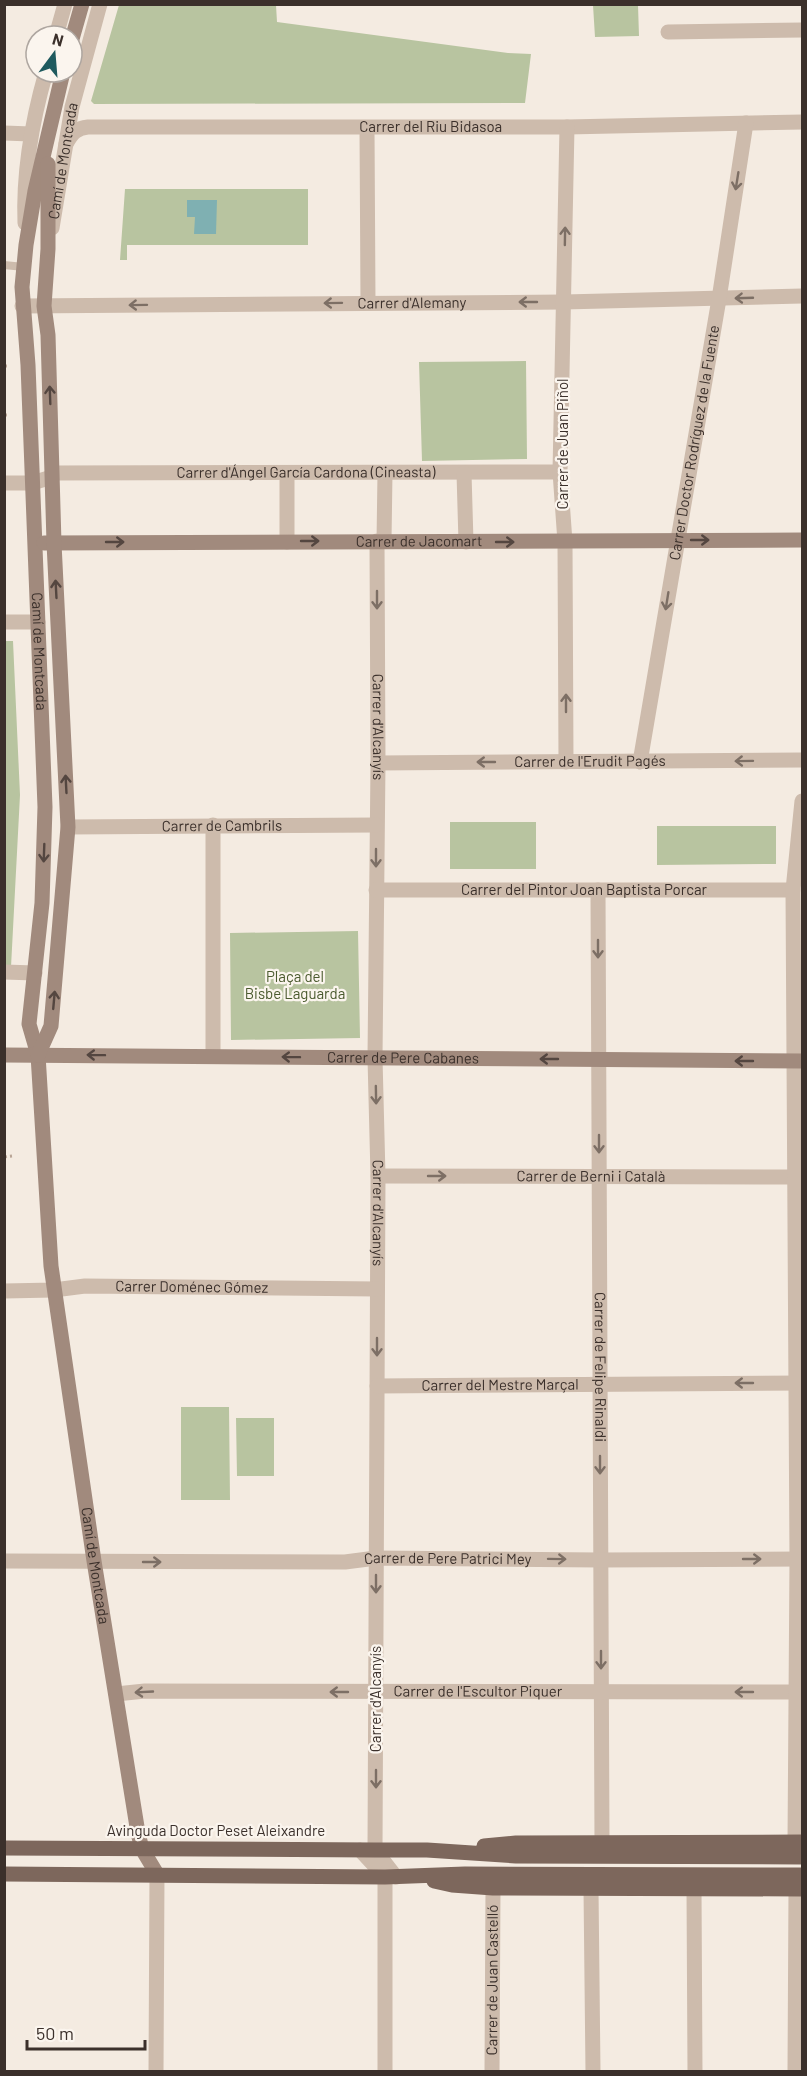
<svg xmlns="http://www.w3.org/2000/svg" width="807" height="2076" viewBox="0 0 807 2076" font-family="Barlow,sans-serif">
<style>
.green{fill:#b8c4a0}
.water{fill:#7fb0b2}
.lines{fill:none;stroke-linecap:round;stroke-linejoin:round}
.path{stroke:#b9a596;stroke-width:3;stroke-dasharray:3 3;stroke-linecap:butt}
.lane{stroke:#cdbbac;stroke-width:8}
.street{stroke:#cdbbac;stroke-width:15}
.secondary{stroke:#a18a7d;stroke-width:15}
.primary{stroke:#7d675c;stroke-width:15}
.oneway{stroke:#7d6f65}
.oneway2{stroke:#544640}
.labels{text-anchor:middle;stroke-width:4.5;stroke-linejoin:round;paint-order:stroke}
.street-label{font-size:15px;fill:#3b302b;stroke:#fbf5ee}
.park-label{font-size:15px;fill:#4a5a2e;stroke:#fbf5ee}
</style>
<rect width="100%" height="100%" fill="#f4ebe1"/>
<path class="green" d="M119 5H276L277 22 508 53 531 54 525 103 94 104 91 101Z
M593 5H638L639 36 595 37Z
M125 189H308V245H127V260H120Z
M526 361 527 459 422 461 419 362Z
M4 641H13L20 795 11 967H5Z
M450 822H536V869H450Z
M657 826H776V864L657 865Z
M358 931 360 1038 231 1040 230 933Z
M181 1407H229L230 1500H181Z
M236 1418H274V1476H237Z"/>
<path class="water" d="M187 200H217L216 234H194L195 217H187Z"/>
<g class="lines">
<path class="path" d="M4 366H7
M4 415H8
M4 1157 12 1156"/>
<path class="lane" d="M4 265 24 267"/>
<g class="street">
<path d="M668 32 802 30"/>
<path d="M56 36 65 4"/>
<path d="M367 128 368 302"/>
<path d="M4 133 31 134"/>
<path id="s1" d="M66 144C72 133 77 128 88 127H567L802 122"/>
<path d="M25 223C23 172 32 121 46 72"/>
<path id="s2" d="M52 228 72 107 100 4"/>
<path id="s3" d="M22 306 564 302 802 296"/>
<path id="s4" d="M52 473 560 472"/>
<path d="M464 473 466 542"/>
<path d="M4 483H32L52 477"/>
<path id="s5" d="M377 541 378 763 375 1058 378 1176 375 1850 396 1877"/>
<path d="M384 541 385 473"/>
<path d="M287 542V473"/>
<path d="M4 622H38"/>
<path d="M566 762 565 542 560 472 567 127"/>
<path id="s6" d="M640 762 719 299 746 123"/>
<path id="s7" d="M378 763 802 760"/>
<path d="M213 825V1056"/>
<path id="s8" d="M68 827 376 825"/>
<path id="s9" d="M376 890H793"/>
<path id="s10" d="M598 890 602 1843"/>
<path d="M4 972 35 973"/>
<path id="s11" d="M378 1176 802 1177"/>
<path id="s12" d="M4 1291 54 1290 85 1286 377 1289"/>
<path id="s13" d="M377 1386 802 1383"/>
<path id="s14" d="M4 1561 345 1562 376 1558 601 1560 802 1559"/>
<path id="s15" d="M116 1694 145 1691 802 1692"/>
<path d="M795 1842 797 1559 793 890 802 801"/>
<path d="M360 1850 385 1877V2072"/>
<path d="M591 1889 593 2072"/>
<path d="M694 1889 695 2072"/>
<path d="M156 2072 157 1874"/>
<path id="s16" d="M492 2072 493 1888"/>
<path d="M795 2072 796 1889"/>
</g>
<g class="secondary">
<path d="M72 39 82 4"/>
<path id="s17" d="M63 72 35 191 26 245 22 287 28 365 45 807 42 903 29 1024 38 1055 51 1266 94 1561 138 1833 142 1849 157 1874"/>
<path id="s18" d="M44 543 802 540"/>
<path id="s19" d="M4 1055 802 1061"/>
<path d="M38 1055 51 1026 68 827 54 543 48 335 44 306 48 249V164"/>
</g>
<path class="primary" d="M484 1846 516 1843 802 1842
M4 1848 375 1850H427L516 1856 802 1857
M4 1874 385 1877 465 1874 802 1875
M434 1881 452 1885 493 1888 802 1889"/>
</g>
<defs><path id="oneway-shaft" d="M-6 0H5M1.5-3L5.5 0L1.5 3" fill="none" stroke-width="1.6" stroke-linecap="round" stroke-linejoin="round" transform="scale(1.5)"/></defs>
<g class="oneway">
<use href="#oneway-shaft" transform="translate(737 181) rotate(99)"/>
<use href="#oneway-shaft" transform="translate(565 236) rotate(-89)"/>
<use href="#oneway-shaft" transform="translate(744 298) rotate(178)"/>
<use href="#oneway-shaft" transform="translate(528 302) rotate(180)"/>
<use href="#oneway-shaft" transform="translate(333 303) rotate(179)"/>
<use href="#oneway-shaft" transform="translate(138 305) rotate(179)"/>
<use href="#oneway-shaft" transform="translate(377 600) rotate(90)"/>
<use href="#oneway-shaft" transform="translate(667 601) rotate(99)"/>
<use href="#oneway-shaft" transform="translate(566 703) rotate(-90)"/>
<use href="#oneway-shaft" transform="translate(744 761) rotate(179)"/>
<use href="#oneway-shaft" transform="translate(486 762) rotate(180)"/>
<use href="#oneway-shaft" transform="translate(376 858) rotate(90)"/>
<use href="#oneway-shaft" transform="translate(598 949) rotate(90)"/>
<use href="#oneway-shaft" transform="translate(376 1095) rotate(89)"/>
<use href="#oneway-shaft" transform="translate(599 1144) rotate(90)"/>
<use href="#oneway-shaft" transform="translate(437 1176)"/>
<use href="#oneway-shaft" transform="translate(377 1347) rotate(90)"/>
<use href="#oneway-shaft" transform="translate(744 1383) rotate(180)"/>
<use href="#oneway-shaft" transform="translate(600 1465) rotate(90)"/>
<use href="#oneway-shaft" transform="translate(557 1559) rotate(1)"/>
<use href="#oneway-shaft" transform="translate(752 1559)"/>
<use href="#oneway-shaft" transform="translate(152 1562)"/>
<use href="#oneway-shaft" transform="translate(376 1584) rotate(90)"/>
<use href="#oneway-shaft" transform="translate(601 1660) rotate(90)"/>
<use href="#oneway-shaft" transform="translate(144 1692) rotate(177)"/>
<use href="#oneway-shaft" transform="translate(339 1692) rotate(-180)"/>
<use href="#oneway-shaft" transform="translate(744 1692) rotate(180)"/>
<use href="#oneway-shaft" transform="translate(376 1779) rotate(90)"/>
</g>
<g class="oneway2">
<use href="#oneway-shaft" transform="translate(50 395) rotate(-92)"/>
<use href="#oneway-shaft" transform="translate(700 540)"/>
<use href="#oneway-shaft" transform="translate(310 541)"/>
<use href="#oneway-shaft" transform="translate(115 542)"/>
<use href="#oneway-shaft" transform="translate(505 542)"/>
<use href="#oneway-shaft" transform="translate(56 589) rotate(-93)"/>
<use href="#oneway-shaft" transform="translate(66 784) rotate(-93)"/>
<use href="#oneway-shaft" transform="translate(44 853) rotate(92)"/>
<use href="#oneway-shaft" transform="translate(54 1000) rotate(-85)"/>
<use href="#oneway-shaft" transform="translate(96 1055) rotate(-179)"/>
<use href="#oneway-shaft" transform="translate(291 1057) rotate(-179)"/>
<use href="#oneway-shaft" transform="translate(549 1059) rotate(-180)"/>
<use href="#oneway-shaft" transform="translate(744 1061) rotate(-180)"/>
</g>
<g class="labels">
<g class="street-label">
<text dy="5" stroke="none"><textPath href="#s1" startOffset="372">Carrer del Riu Bidasoa</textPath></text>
<text dy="5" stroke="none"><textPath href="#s2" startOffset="68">Camí de Montcada</textPath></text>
<text dy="5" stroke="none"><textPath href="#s3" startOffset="390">Carrer d'Alemany</textPath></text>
<text dy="5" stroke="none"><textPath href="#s6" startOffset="324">Carrer Doctor Rodríguez de la Fuente</textPath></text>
<text transform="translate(563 444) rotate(-90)" y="5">Carrer de Juan Piñol</text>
<text dy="5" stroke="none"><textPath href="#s4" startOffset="254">Carrer d'Ángel García Cardona (Cineasta)</textPath></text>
<text dy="5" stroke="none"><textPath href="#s18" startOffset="375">Carrer de Jacomart</textPath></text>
<text dy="5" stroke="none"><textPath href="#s17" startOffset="584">Camí de Montcada</textPath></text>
<text dy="5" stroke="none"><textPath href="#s5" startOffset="186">Carrer d'Alcanyís</textPath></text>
<text dy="5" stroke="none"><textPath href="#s7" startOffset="212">Carrer de l'Erudit Pagés</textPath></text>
<text dy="5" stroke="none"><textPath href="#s8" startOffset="154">Carrer de Cambrils</textPath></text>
<text dy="5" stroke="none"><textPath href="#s9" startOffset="208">Carrer del Pintor Joan Baptista Porcar</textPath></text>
<text dy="5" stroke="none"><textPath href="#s19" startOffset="399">Carrer de Pere Cabanes</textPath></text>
<text dy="5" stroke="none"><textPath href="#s11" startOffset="213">Carrer de Berni i Català</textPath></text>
<text dy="5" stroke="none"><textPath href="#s5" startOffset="672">Carrer d'Alcanyís</textPath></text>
<text dy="5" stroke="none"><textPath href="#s12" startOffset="188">Carrer Doménec Gómez</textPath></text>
<text dy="5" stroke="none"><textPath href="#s10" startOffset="477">Carrer de Felipe Rinaldi</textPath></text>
<text dy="5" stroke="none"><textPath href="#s13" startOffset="123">Carrer del Mestre Marçal</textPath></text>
<text dy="5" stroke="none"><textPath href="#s14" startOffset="444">Carrer de Pere Patrici Mey</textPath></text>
<text dy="5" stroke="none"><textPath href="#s17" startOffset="1504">Camí de Montcada</textPath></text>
<text dy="5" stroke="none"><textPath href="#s15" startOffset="362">Carrer de l'Escultor Piquer</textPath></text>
<text transform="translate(376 1699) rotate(-90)" y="5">Carrer d'Alcanyís</text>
<text x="216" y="1836">Avinguda Doctor Peset Aleixandre</text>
<text dy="5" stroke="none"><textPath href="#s16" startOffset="92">Carrer de Juan Castelló</textPath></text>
</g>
<g class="park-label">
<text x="295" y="982">Plaça del<tspan x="295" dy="17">Bisbe Laguarda</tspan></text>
</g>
</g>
<rect width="807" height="2076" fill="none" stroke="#3b302b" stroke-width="12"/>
<g transform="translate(54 54) rotate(16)"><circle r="28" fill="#fbf5ee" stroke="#aea6a0" stroke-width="1.5"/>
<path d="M0-4.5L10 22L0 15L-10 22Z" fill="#1f5a5e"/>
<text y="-9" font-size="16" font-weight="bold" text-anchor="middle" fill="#3b302b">N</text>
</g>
<path d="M27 2040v9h118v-9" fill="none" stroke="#3b302b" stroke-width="3"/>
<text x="36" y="2040" font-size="18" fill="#3b302b" stroke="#fbf5ee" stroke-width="4.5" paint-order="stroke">50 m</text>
</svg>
